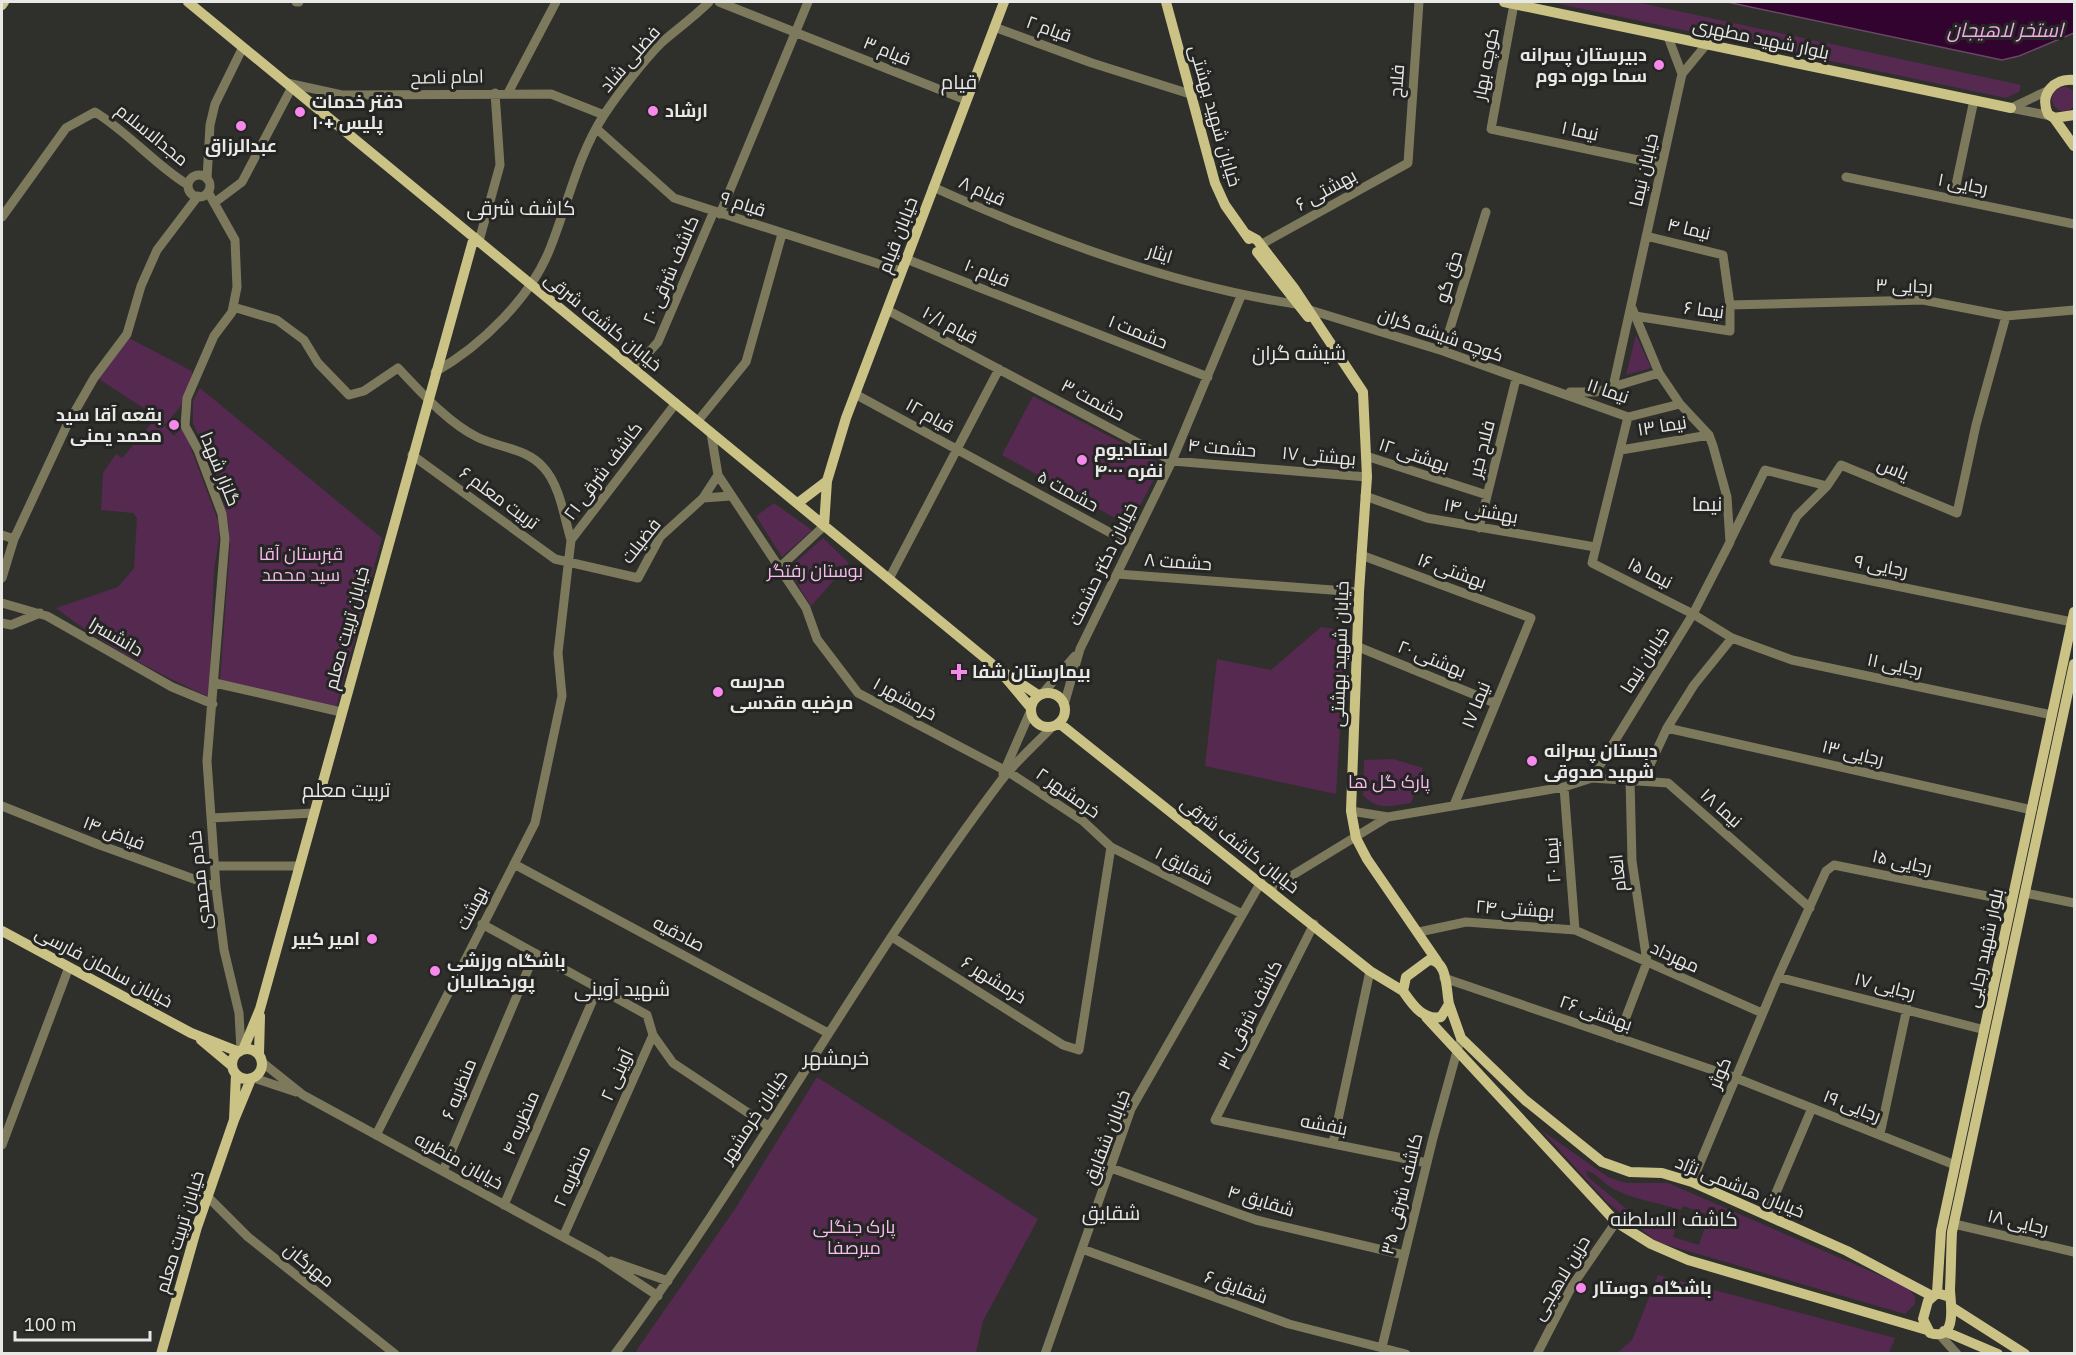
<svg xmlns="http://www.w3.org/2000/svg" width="2076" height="1355" viewBox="0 0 2076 1355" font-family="'IBM Plex Sans',Cairo,sans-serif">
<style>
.green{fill:#562951;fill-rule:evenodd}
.water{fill:#32032f;stroke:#694866;stroke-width:1.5}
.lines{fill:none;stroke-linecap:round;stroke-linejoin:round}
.minor{stroke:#7d795c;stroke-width:9}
.major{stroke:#cbc386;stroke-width:10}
.poi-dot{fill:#f788ec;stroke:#252523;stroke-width:2}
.labels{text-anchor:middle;stroke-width:6;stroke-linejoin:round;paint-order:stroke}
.street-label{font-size:18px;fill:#e8e8e6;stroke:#252523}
.poi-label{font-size:18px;font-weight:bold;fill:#e8e8e6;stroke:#252523;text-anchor:start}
.park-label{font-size:18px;fill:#f9bbf1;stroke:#252523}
.water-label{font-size:20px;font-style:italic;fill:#f4a7ea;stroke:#252523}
.neighbourhood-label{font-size:20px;fill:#e8e8e6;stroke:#252523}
</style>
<rect width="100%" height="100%" fill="#2f2f2c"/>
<path class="green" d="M1550 2H1636L2021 85 2019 92 2006 98Z
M2052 99a12 12 0 1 1 24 0a12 12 0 1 1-24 0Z
M1636 335 1651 368 1626 375Z
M129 338 192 371C193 394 179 410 164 425L174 436 183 427 218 521 219 538 214 570 209 697C156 673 102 644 56 608L118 587 134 568 137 518 133 513 101 510 103 473 116 454 122 458 157 417 99 379Z
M200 388 382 538 336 708 220 681 230 545 228 522 217 479 193 423V401Z
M1033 396 1162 464 1129 526 1002 455Z
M774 503 812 530 782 557 756 516Z
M823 538 849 563 811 606 788 569Z
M1321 627 1346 631 1336 794 1205 766 1217 659 1271 670Z
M1393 759 1423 768 1411 803C1392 806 1377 811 1363 795L1364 760Z
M817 1077 1038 1219 983 1321 976 1353 641 1354 636 1351 735 1209Z
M1541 1130 1608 1177 1626 1183H1668L1909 1288 1915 1297V1304L1905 1314 1657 1242 1607 1202ZM1586 1171C1595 1172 1601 1181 1609 1186 1626 1198 1660 1203 1681 1210L1683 1206 1709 1215 1699 1245 1673 1237 1675 1230 1635 1216 1588 1177Z
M1658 1275 1895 1338 1889 1353H1617L1632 1340Z"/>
<path class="water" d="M1727 2H2074V33L2019 56 2002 60Z"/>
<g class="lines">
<path class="minor" d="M296 2H299
M719 2 966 100
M1514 4 1491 129 1662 165
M994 27 1092 63 1190 94
M1668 37 1682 74
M287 83 342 95 551 94 604 115
M508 93 556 2
M2011 108 2049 90
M2011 108 2051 116
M597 129 674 198 901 271
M188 186a11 11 0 1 1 22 0a11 11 0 1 1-22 0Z
M1846 177 2074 224
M207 179 210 125 215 104 243 47
M933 187C1045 238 1175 286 1296 304
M208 192 235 240 237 287 232 312 214 336 187 398 185 426 198 450 222 514 225 539 207 761 216 887 224 950 239 1013 241 1050
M1953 199 1974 100
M214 203 242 182 292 87
M720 214 808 2
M2 217 66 128 95 112C129 133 154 164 188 185
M479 241 500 165 495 93
M1260 245 1408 163 1419 2
M906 259 1208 377
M1730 305 1923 300 2006 316 2074 310
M233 307 277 320 304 340 318 363 349 395 364 391 398 368C420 391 448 423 477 437 499 448 526 448 543 467 560 485 564 517 571 540
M887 310 1172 461 1367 477
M1310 310 1443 351 1628 417 1680 404
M1635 316 1730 331V305L1723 255 1646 236
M2006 316 1976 425 1957 513 1841 465 1827 486 1797 516 1774 561 2072 622
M1443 351 1486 212
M634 369 658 342 714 211
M435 372C481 346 532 297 551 246 568 203 578 155 604 115 617 95 644 60 661 43 677 29 694 17 709 2
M1613 387 1682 74 1706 45
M1570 392H1596L1659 373
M855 394 1131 544
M1628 417 1592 563 1693 614 1732 638 1792 660 2052 715
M697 422 746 362 782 234
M711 433 718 475 806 608 817 639 858 693 1010 773 1083 821 1111 847 1242 914
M1621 450 1709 435
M412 455 555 559 638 578 660 537 703 498 718 475
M1366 456 1487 495
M1365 496 1427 518 1595 547
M703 498 731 496
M1479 528 1516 379
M2 535 14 539
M1730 541 1765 470 1827 486
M1361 555 1531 618 1454 805
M780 567 824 526
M1117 574 1359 592
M2 578 14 539 67 425 94 378 127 334 141 286 157 250 198 196
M889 579 999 369
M2 603 47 616 172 687 213 704
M2 623 11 625 40 613
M1356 646 1495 703
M215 683 341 712
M1043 693 1075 656
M1064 705 1080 649 1172 461 1241 296
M1667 728 2032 810
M1003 774 1031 710
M1592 778 1668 783 1810 908
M1643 780 1667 728 1694 685 1732 638
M1564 787 1575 930
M2 806 97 844 216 887
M1351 811 1388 817 1564 787 1592 778 1693 614 1730 542 1727 497 1713 446 1709 435 1680 404 1659 373 1632 308
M211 818 314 813
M514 864 828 1033
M215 866H299
M1270 889 1388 817
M2025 893 2074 903
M482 924 647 1015 653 1035 673 1063 768 1126
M1314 924 1215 1120 1427 1163
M1419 932 1466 922 1575 930 1762 1013
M892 937 1063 1045 1079 1050 1111 847
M1778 977 1985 1030
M1444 978 1736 1078 1955 1165
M1618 1038 1647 962 1632 861 1630 779
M263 1063 303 1095 598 1256 658 1296
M254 1078 296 1092
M1880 1134 1907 1008
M376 1135 535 823 562 696 558 653 571 540 676 403
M1333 1143 1370 971
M2 1145 69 967
M1111 1168 1256 1220 1404 1255
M443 1171 535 953
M1692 1182 1778 977 1826 871 1834 865 2012 901
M207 1196 248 1237 395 1354
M504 1205 598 988
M1767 1214 1812 1108
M1954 1224 2074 1252
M563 1237 653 1035
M1082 1249 1289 1324 1406 1354
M611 1261 668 1281
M1939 1334 1957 1354
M1382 1347 1433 1138 1459 1044
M615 1354C752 1169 862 965 1000 782 1015 762 1036 744 1053 726
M1045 1354 1131 1109 1261 882
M1537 1354 1572 1286 1616 1222"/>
<path class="major" d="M188 2 997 668 1038 695
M1166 2 1215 183 1225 205 1249 239
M1504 2 2011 108
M2 5 4 2
M2074 80C2054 78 2039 94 2048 114L2054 118 2074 115
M2054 118 2074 146
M1246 234 1257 240 1294 288 1363 392 1367 477 1359 592 1351 811 1356 838 1367 859 1437 961
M1257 252 1308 317
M798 503 827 481
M824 526 827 481 846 418 1004 2
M1005 677 1031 708
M1031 710a17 17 0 1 1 34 0a17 17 0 1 1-34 0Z
M1059 723 1370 971 1403 991
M2 931 191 1033 239 1052
M1429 960C1448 960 1446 990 1449 1004L1441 1017C1423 1021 1412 1004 1403 991L1406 977Z
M1449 1004 1461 1038 1525 1100 1602 1162 1630 1172 1662 1173 1692 1182 1847 1251 1932 1296
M1426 1017 1616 1222 1651 1244 1688 1260 1927 1330
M201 1040 232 1066
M232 1064a15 15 0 1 1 30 0a15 15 0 1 1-30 0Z
M243 1050 260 1009 474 237
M259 1054 260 1016
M236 1074 234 1120 251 1079
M1937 1293 1941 1231 2074 612
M1950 1297 1937 1293 1928 1301 1923 1319 1930 1333C1959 1342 1950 1301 1950 1289 1951 1270 1951 1251 1952 1232L2074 664
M1953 1308 2025 1354
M1944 1331 1998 1354
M161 1354 197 1227 234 1120"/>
</g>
<g class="poi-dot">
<circle cx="1659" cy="65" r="6"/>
<circle cx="653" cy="111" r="6"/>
<circle cx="300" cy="112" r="6"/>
<circle cx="241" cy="126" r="6"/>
<circle cx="174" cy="425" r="6"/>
<circle cx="1082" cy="460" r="6"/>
<path d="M956 663h6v6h6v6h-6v6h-6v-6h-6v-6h6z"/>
<circle cx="718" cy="692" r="6"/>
<circle cx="1532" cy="761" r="6"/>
<circle cx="372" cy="939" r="6"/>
<circle cx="435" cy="971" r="6"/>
<circle cx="1581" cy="1288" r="6"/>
</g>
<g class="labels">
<g class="street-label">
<text transform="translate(1049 29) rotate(20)" y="6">قیام ۲</text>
<text transform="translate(1761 39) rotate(12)" y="6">بلوار شهید مطهری</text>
<text transform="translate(887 51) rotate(22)" y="6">قیام ۳</text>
<text transform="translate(630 59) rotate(-49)" y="6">فضلی شاد</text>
<text transform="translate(1486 64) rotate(-79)" y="6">کوچه بهار</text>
<text transform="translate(447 77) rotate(-1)" y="6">امام ناصح</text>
<text transform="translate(1397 81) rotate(-86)" y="6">فلاح</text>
<text transform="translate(1215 116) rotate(74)" y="6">خیابان شهید بهشتی</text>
<text transform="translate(1580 131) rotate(12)" y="6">نیما ۱</text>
<text transform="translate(152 135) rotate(39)" y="6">مجدالاسلام</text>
<text transform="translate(1644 170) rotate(-77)" y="6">خیابان نیما</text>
<text transform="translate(1963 184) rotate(11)" y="6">رجایی ۱</text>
<text transform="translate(1326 190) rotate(-29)" y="6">بهشتی ۶</text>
<text transform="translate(982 191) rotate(24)" y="6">قیام ۸</text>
<text transform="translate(743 204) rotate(18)" y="6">قیام ۹</text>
<text transform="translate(1689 229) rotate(13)" y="6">نیما ۴</text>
<text transform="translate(898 235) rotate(-69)" y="6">خیابان قیام</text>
<text transform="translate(1160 254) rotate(17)" y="6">ایثار</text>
<text transform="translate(671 270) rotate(-67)" y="6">کاشف شرقی ۲۰</text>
<text transform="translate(987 273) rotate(22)" y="6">قیام ۱۰</text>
<text transform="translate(1449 277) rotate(-73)" y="6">حق گو</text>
<text transform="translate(1904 286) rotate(2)" y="6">رجایی ۳</text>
<text transform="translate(1704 310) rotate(7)" y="6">نیما ۶</text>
<text transform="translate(603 322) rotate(39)" y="6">خیابان کاشف شرقی</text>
<text transform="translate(950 325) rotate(28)" y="6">قیام ۱۰/۱</text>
<text transform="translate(1138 332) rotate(22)" y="6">حشمت ۱</text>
<text transform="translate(1441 335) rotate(19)" y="6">کوچه شیشه گران</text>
<text transform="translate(1608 391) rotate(19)" y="6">نیما ۱۱</text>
<text transform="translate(1093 400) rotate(28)" y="6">حشمت ۳</text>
<text transform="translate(930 416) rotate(29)" y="6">قیام ۱۲</text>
<text transform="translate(1662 426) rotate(-9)" y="6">نیما ۱۳</text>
<text transform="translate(1222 448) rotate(5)" y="6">حشمت ۴</text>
<text transform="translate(1482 449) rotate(-76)" y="6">فلاح خیر</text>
<text transform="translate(1414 455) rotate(18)" y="6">بهشتی ۱۲</text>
<text transform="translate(1319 456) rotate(5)" y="6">بهشتی ۱۷</text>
<text transform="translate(220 469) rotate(68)" y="6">گلزار شهدا</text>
<text transform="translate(1893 469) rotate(23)" y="6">یاس</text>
<text transform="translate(603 471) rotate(-53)" y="6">کاشف شرقی ۲۱</text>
<text transform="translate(1068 491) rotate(29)" y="6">حشمت ۵</text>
<text transform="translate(499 498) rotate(36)" y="6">تربیت معلم ۶</text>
<text transform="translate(1481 511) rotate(10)" y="6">بهشتی ۱۴</text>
<text transform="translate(641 541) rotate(-52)" y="6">فضیلت</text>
<text transform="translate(1178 562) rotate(4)" y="6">حشمت ۸</text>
<text transform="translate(1103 564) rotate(-64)" y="6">خیابان دکتر حشمت</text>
<text transform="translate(1881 566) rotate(11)" y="6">رجایی ۹</text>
<text transform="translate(1452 571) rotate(20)" y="6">بهشتی ۱۶</text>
<text transform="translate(1650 573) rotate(27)" y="6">نیما ۱۵</text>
<text transform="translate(347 628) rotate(-75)" y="6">خیابان تربیت معلم</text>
<text transform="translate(116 637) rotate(30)" y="6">دانشسرا</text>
<text transform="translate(1340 654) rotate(-88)" y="6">خیابان شهید بهشتی</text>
<text transform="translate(1432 659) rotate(22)" y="6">بهشتی ۲۰</text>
<text transform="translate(1645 660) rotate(-58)" y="6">خیابان نیما</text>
<text transform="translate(1895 665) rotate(12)" y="6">رجایی ۱۱</text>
<text transform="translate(905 699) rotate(29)" y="6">خرمشهر ۱</text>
<text transform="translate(1476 705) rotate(-68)" y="6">نیما ۱۷</text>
<text transform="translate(1853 753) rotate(13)" y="6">رجایی ۱۳</text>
<text transform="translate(1068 793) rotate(35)" y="6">خرمشهر ۲</text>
<text transform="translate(1721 808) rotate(42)" y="6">نیما ۱۸</text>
<text transform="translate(114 833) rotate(21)" y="6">فیاض ۱۴</text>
<text transform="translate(1240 845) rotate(38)" y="6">خیابان کاشف شرقی</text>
<text transform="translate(1553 860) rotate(-94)" y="6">نیما ۲۰</text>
<text transform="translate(1902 862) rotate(12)" y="6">رجایی ۱۵</text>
<text transform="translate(1184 866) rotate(27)" y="6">شقایق ۱</text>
<text transform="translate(1618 873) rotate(-96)" y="6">انعام</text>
<text transform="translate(200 880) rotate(-96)" y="6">خادم محمدی</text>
<text transform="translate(472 908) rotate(-63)" y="6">بهشت</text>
<text transform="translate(1515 909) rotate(4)" y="6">بهشتی ۲۴</text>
<text transform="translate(679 934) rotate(28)" y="6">صادقیه</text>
<text transform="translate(1985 948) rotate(-78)" y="6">بلوار شهید رجایی</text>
<text transform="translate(1675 957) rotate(24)" y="6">مهرداد</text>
<text transform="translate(104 967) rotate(28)" y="6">خیابان سلمان فارسی</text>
<text transform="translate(994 980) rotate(32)" y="6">خرمشهر ۶</text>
<text transform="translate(1885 986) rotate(14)" y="6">رجایی ۱۷</text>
<text transform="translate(1596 1013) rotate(19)" y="6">بهشتی ۲۶</text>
<text transform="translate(1250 1015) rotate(-63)" y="6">کاشف شرقی ۳۱</text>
<text transform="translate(1720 1073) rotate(-68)" y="6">کوثر</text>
<text transform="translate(617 1075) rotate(-66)" y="6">آوینی ۲</text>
<text transform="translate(459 1089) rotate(-68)" y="6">منظریه ۶</text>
<text transform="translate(1852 1106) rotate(21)" y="6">رجایی ۱۹</text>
<text transform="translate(754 1117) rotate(-57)" y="6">خیابان خرمشهر</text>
<text transform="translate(521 1123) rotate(-67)" y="6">منظریه ۴</text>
<text transform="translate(1324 1125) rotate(11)" y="6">بنفشه</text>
<text transform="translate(1107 1137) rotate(-69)" y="6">خیابان شقایق</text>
<text transform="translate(459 1161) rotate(29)" y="6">خیابان منظریه</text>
<text transform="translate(572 1176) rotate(-66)" y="6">منظریه ۲</text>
<text transform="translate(1740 1187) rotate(22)" y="6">خیابان هاشمی نژاد</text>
<text transform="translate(1402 1194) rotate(-76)" y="6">کاشف شرقی ۳۵</text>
<text transform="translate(1261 1201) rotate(17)" y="6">شقایق ۴</text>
<text transform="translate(2018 1222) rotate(13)" y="6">رجایی ۱۸</text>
<text transform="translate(180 1232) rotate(-73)" y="6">خیابان تربیت معلم</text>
<text transform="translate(309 1265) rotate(39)" y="6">مهرگان</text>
<text transform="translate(1561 1278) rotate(-59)" y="6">حزین لاهیجی</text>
<text transform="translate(1236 1287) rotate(20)" y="6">شقایق ۶</text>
</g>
<g class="poi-label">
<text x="1647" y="61" text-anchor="end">دبیرستان پسرانه<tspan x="1647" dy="21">سما دوره دوم</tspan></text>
<text x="312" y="108">دفتر خدمات<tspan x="312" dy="21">پلیس +۱۰</tspan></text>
<text x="665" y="117">ارشاد</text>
<text x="241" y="152" text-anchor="middle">عبدالرزاق</text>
<text x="162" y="421" text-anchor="end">بقعه آقا سید<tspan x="162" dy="21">محمد یمنی</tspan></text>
<text x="1094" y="456">استادیوم<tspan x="1094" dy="21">۴۰۰۰ نفره</tspan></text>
<text x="972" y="678">بیمارستان شفا</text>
<text x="730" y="688">مدرسه<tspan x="730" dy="21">مرضیه مقدسی</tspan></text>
<text x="1544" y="757">دبستان پسرانه<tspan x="1544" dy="21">شهید صدوقی</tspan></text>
<text x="360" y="945" text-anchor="end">امیر کبیر</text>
<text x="447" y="967">باشگاه ورزشی<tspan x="447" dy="21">پورخصالیان</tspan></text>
<text x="1593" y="1294">باشگاه دوستار</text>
</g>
<g class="park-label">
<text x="301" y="560">قبرستان آقا<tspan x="301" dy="21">سید محمد</tspan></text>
<text x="815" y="577">بوستان رفتگر</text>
<text x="1389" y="788">پارک گل ها</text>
<text x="854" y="1233">پارک جنگلی<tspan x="854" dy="21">میرصفا</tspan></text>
</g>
<g class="water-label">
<text x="2005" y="37">استخر لاهیجان</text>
</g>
<g class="neighbourhood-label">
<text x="959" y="89">قیام</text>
<text x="521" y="215">کاشف شرقی</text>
<text x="1299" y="360">شیشه گران</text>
<text x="1707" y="511">نیما</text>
<text x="346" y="797">تربیت معلم</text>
<text x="622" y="996">شهید آوینی</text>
<text x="836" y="1065">خرمشهر</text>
<text x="1111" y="1220">شقایق</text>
<text x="1674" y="1226">کاشف السلطنه</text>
</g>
</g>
<rect width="2076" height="1355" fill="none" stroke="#e8e8e6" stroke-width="6"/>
<path d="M15 1331v9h135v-9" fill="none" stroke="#e8e8e6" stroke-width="3"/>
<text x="24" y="1331" font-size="18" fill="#e8e8e6" stroke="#252523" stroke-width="4.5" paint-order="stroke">100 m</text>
</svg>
